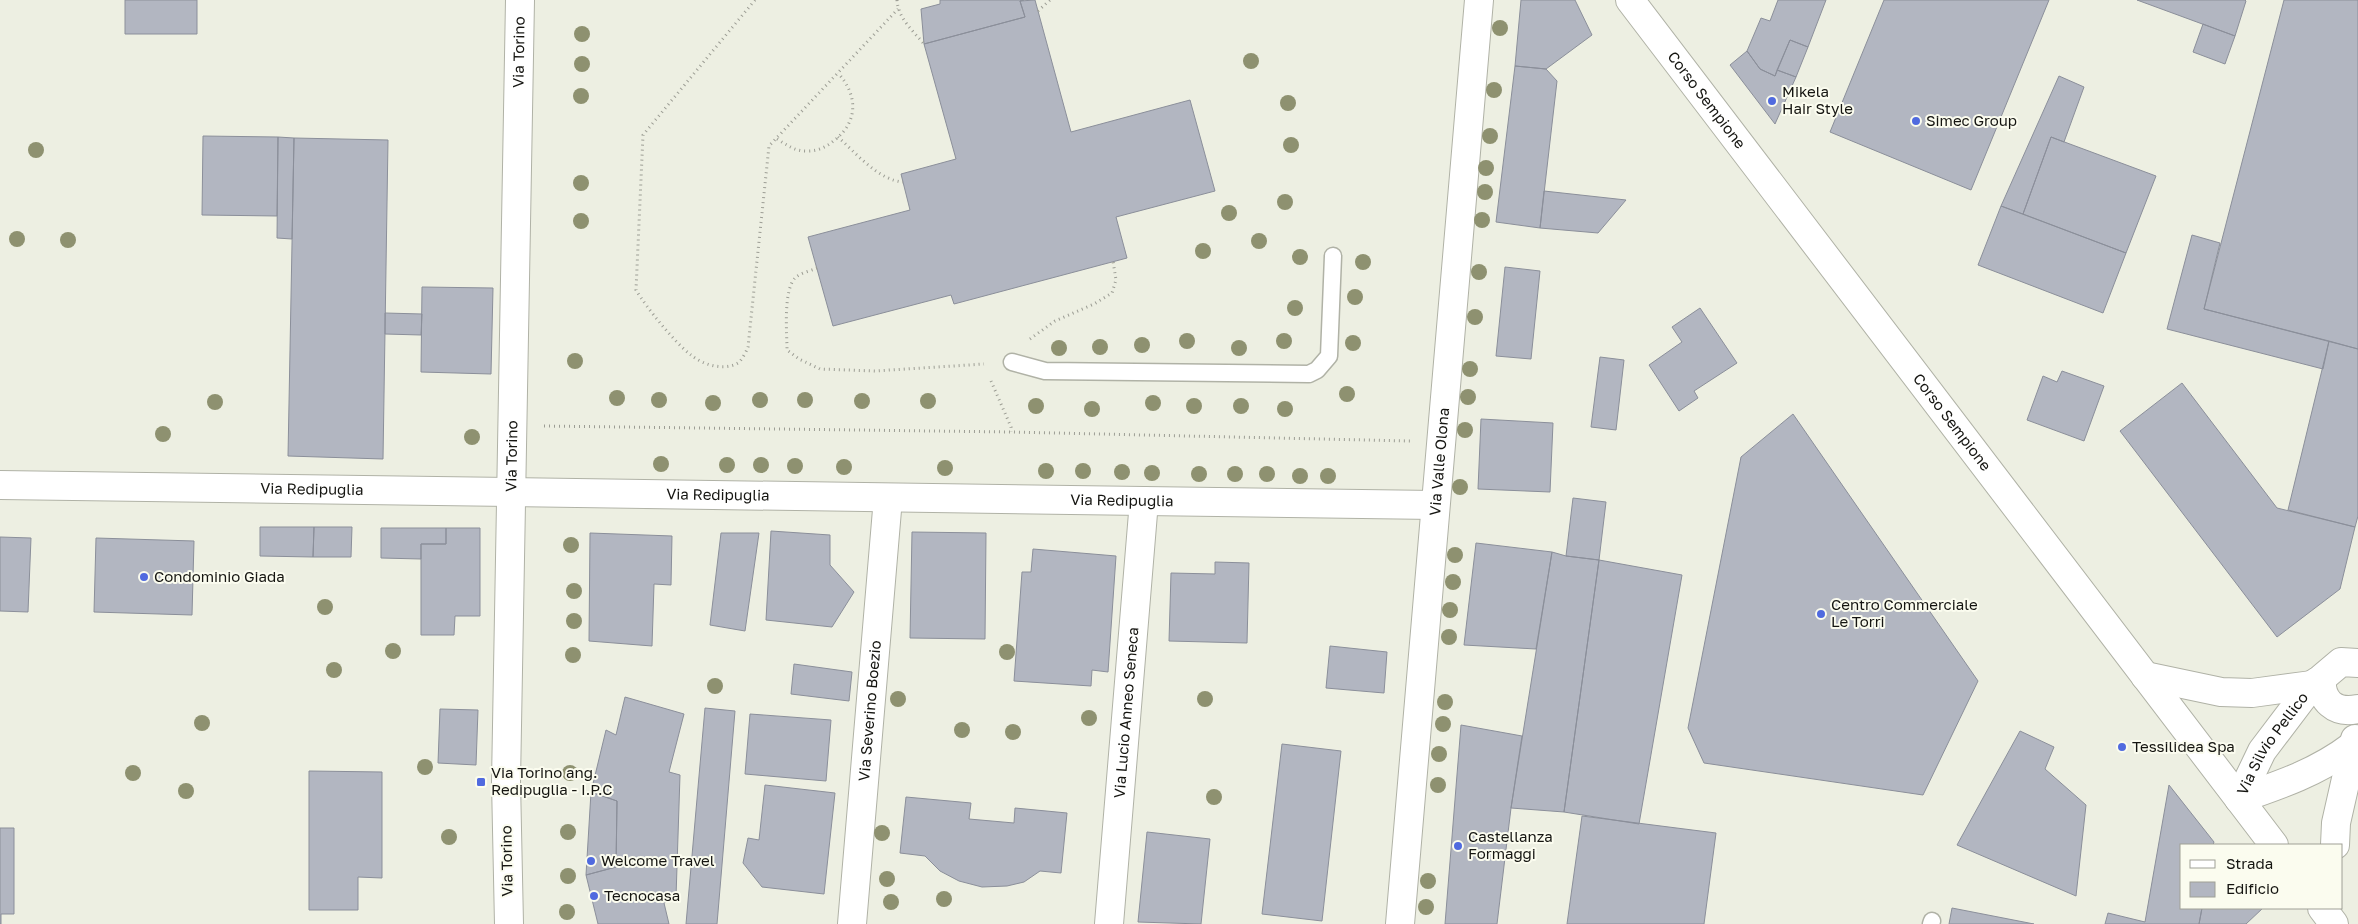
<svg xmlns="http://www.w3.org/2000/svg" width="2358" height="924" viewBox="0 0 2358 924" font-family="'Golos Text',sans-serif">
<style>
.building{fill:#b2b6c1;stroke:#8b8f9a}
.lines{fill:none;stroke-linecap:round;stroke-linejoin:round}
.service-casing{stroke:#b0b2a6;stroke-width:19}
.minor-casing{stroke:#b0b2a6;stroke-width:30}
.primary-casing{stroke:#b0b2a6;stroke-width:30}
.path{stroke:#9c9d94;stroke-width:3;stroke-dasharray:1 4;stroke-linecap:butt}
.service{stroke:#fff;stroke-width:16}
.minor{stroke:#fff;stroke-width:28}
.primary{stroke:#fff;stroke-width:28}
.tree{fill:#8e9170}
.poi-dot{fill:#506adf;stroke:#fbfcef;stroke-width:2}
.labels{text-anchor:middle;stroke-width:4;stroke-linejoin:round;paint-order:stroke}
.street-label{font-size:15px;fill:#151511;stroke:#fbfcef}
.poi-label{font-size:15px;fill:#151511;stroke:#fbfcef;text-anchor:start}
</style>
<rect width="100%" height="100%" fill="#edefe2"/>
<path class="building" d="M125 0H197V34H125Z
M940 0H1024L1020 1 1025 17 924 44 921 9 940 4Z
M1035 0 1071 132 1190 100 1215 191 1116 217 1127 258 954 304 951 295 833 326 808 237 910 210 901 174 956 159 924 44 1025 17 1020 1Z
M1521 0H1575L1592 35 1546 69 1515 66Z
M1778 0H1826L1808 47 1790 40 1775 76 1760 69 1747 51 1761 18 1770 21Z
M1884 0H2049L1971 190 1830 132Z
M2137 0H2245L2246 1 2235 36Z
M2284 0H2358V349L2204 309Z
M2203 24 2235 36 2225 64 2193 52Z
M1790 40 1808 47 1796 77 1777 70Z
M1747 51 1760 69 1775 76 1777 70 1796 77 1775 124 1730 65Z
M1515 66 1546 69 1557 81 1540 228 1496 222Z
M2059 76 2084 87 2064 142 2051 137 2023 214 2001 206Z
M203 136 278 137 277 216 202 215Z
M278 137 294 138 292 239 277 238Z
M2051 137 2156 176 2126 253 2023 214Z
M294 138 388 140 383 459 288 456Z
M1544 191 1626 200 1598 233 1540 228Z
M2001 206 2126 253 2103 313 1978 265Z
M2192 235 2220 243 2204 309 2329 341 2323 369 2167 329Z
M1505 267 1540 271 1531 359 1496 356Z
M422 287 493 288 491 374 421 372Z
M1700 308 1737 363 1694 391 1698 398 1679 411 1649 365 1682 342 1672 327Z
M385 313 422 314 421 335 385 334Z
M2329 341 2358 349V516L2355 527 2288 510Z
M1600 357 1624 360 1616 430 1591 427Z
M2062 371 2104 386 2084 441 2027 420 2043 376 2057 382Z
M2182 383 2277 508 2355 527 2340 589 2277 637 2120 431Z
M1793 414 1978 681 1923 795 1704 763 1688 728 1741 457Z
M1481 419 1553 423 1550 492 1478 489Z
M1573 498 1606 502 1599 560 1566 556Z
M260 527H314L313 557 260 556Z
M314 527H352L351 557H313Z
M381 528H446V544H421V559L381 558Z
M446 528H480V616H455L454 635H421V544H446Z
M771 531 830 535V565L854 592 832 627 766 620Z
M912 532 986 533 985 639 910 638Z
M590 533 672 536 671 585 654 584 652 646 589 641Z
M721 533H759L745 631 710 625Z
M0 537 31 538 28 612 0 611Z
M96 538 194 541 192 615 94 612Z
M1476 543 1552 552 1536 649 1464 645Z
M1033 549 1116 556 1108 672 1092 670 1091 686 1014 681 1022 572H1031Z
M1552 552 1566 556 1599 560 1564 812 1511 808Z
M1599 560 1682 575 1639 824 1564 812Z
M1215 562 1249 563 1247 643 1169 641 1171 573 1215 574Z
M1330 646 1387 652 1384 693 1326 688Z
M794 664 852 672 849 701 791 694Z
M625 697 684 714 669 772 680 775 676 897 664 903 669 924H598L586 875 616 867 617 801 591 792 606 730 616 735Z
M705 708 735 711 717 924H686Z
M440 709 478 710 476 765 438 763Z
M750 714 831 720 826 781 745 774Z
M1461 725 1522 736 1511 808 1497 924H1445Z
M2020 731 2054 747 2045 769 2086 805 2076 896 1957 845Z
M1282 744 1341 751 1322 921 1262 914Z
M309 771 382 772V878L358 877V910H309Z
M765 785 835 793 824 894 762 887 743 863 748 838 759 840Z
M2169 785 2214 842 2213 845H2182V908H2202L2199 924H2105L2108 913 2145 922Z
M591 792 617 801 616 867 586 875Z
M906 797 971 803 969 819 1014 823 1015 808 1067 813 1061 873 1040 871 1024 882 1007 886 982 887 959 881 940 871 925 856 900 853Z
M1582 816 1716 833 1704 924H1567Z
M0 828H14V914H1V924H0Z
M1147 832 1210 839 1201 924 1138 922Z
M1952 908 2034 924H1949Z
M2202 908H2263L2246 924H2199Z"/>
<g class="lines">
<g class="service-casing">
<path id="service" d="M1012 362 1045 371 1309 374 1317 370 1329 356 1333 256
M1931 924 1932 921"/>
</g>
<g class="minor-casing">
<g id="minor">
<path id="s1" d="M0 485 1435 505"/>
<path d="M2358 663 2341 662 2322 678C2320 701 2335 714 2358 709"/>
<path d="M2145 676 2221 692 2252 693 2312 685"/>
<path id="s2" d="M2239 799 2262 751 2312 685 2318 681"/>
<path d="M2239 799C2280 785 2318 772 2352 746"/>
<path d="M2335 845 2336 823 2355 739"/>
<path id="s3" d="M509 924 506 782 520 0"/>
<path id="s4" d="M852 924 888 498"/>
<path id="s5" d="M1109 924 1144 501"/>
<path id="s6" d="M1400 924 1479 0"/>
</g>
</g>
<g class="primary-casing">
<g id="primary">
<path id="s7" d="M1630 0 2274 845"/>
<path d="M2322 908 2334 924"/>
</g>
</g>
<path class="path" d="M755 0 643 135 636 290C646 307 675 343 691 355 703 365 724 371 738 363 742 360 746 352 748 347L769 146 898 9
M897 0C898 18 913 31 924 44
M1038 11 1050 0
M838 137C856 153 878 180 903 182
M777 139C787 145 796 152 808 151 819 151 828 146 836 139 859 120 857 94 838 73
M817 268C810 271 800 273 795 278 783 291 787 333 787 350L799 359 820 369 875 371 984 364
M1030 339 1055 321 1094 304 1112 293 1116 280 1113 261
M991 381 1011 427V432
M544 426 1011 432 1410 441"/>
<use href="#service" class="service"/>
<use href="#minor" class="minor"/>
<use href="#primary" class="primary"/>
</g>
<g class="tree">
<circle cx="1500" cy="28" r="8"/>
<circle cx="582" cy="34" r="8"/>
<circle cx="1251" cy="61" r="8"/>
<circle cx="582" cy="64" r="8"/>
<circle cx="1494" cy="90" r="8"/>
<circle cx="581" cy="96" r="8"/>
<circle cx="1288" cy="103" r="8"/>
<circle cx="1490" cy="136" r="8"/>
<circle cx="1291" cy="145" r="8"/>
<circle cx="36" cy="150" r="8"/>
<circle cx="1486" cy="168" r="8"/>
<circle cx="581" cy="183" r="8"/>
<circle cx="1485" cy="192" r="8"/>
<circle cx="1285" cy="202" r="8"/>
<circle cx="1229" cy="213" r="8"/>
<circle cx="1482" cy="220" r="8"/>
<circle cx="581" cy="221" r="8"/>
<circle cx="17" cy="239" r="8"/>
<circle cx="68" cy="240" r="8"/>
<circle cx="1259" cy="241" r="8"/>
<circle cx="1203" cy="251" r="8"/>
<circle cx="1300" cy="257" r="8"/>
<circle cx="1363" cy="262" r="8"/>
<circle cx="1479" cy="272" r="8"/>
<circle cx="1355" cy="297" r="8"/>
<circle cx="1295" cy="308" r="8"/>
<circle cx="1475" cy="317" r="8"/>
<circle cx="1187" cy="341" r="8"/>
<circle cx="1284" cy="341" r="8"/>
<circle cx="1353" cy="343" r="8"/>
<circle cx="1142" cy="345" r="8"/>
<circle cx="1100" cy="347" r="8"/>
<circle cx="1059" cy="348" r="8"/>
<circle cx="1239" cy="348" r="8"/>
<circle cx="575" cy="361" r="8"/>
<circle cx="1470" cy="369" r="8"/>
<circle cx="1347" cy="394" r="8"/>
<circle cx="1468" cy="397" r="8"/>
<circle cx="617" cy="398" r="8"/>
<circle cx="659" cy="400" r="8"/>
<circle cx="760" cy="400" r="8"/>
<circle cx="805" cy="400" r="8"/>
<circle cx="862" cy="401" r="8"/>
<circle cx="928" cy="401" r="8"/>
<circle cx="215" cy="402" r="8"/>
<circle cx="713" cy="403" r="8"/>
<circle cx="1153" cy="403" r="8"/>
<circle cx="1036" cy="406" r="8"/>
<circle cx="1194" cy="406" r="8"/>
<circle cx="1241" cy="406" r="8"/>
<circle cx="1092" cy="409" r="8"/>
<circle cx="1285" cy="409" r="8"/>
<circle cx="1465" cy="430" r="8"/>
<circle cx="163" cy="434" r="8"/>
<circle cx="472" cy="437" r="8"/>
<circle cx="661" cy="464" r="8"/>
<circle cx="727" cy="465" r="8"/>
<circle cx="761" cy="465" r="8"/>
<circle cx="795" cy="466" r="8"/>
<circle cx="844" cy="467" r="8"/>
<circle cx="945" cy="468" r="8"/>
<circle cx="1046" cy="471" r="8"/>
<circle cx="1083" cy="471" r="8"/>
<circle cx="1122" cy="472" r="8"/>
<circle cx="1152" cy="473" r="8"/>
<circle cx="1199" cy="474" r="8"/>
<circle cx="1235" cy="474" r="8"/>
<circle cx="1267" cy="474" r="8"/>
<circle cx="1300" cy="476" r="8"/>
<circle cx="1328" cy="476" r="8"/>
<circle cx="1460" cy="487" r="8"/>
<circle cx="571" cy="545" r="8"/>
<circle cx="1455" cy="555" r="8"/>
<circle cx="1453" cy="582" r="8"/>
<circle cx="574" cy="591" r="8"/>
<circle cx="325" cy="607" r="8"/>
<circle cx="1450" cy="610" r="8"/>
<circle cx="574" cy="621" r="8"/>
<circle cx="1449" cy="637" r="8"/>
<circle cx="393" cy="651" r="8"/>
<circle cx="1007" cy="652" r="8"/>
<circle cx="573" cy="655" r="8"/>
<circle cx="334" cy="670" r="8"/>
<circle cx="715" cy="686" r="8"/>
<circle cx="898" cy="699" r="8"/>
<circle cx="1205" cy="699" r="8"/>
<circle cx="1445" cy="702" r="8"/>
<circle cx="1089" cy="718" r="8"/>
<circle cx="202" cy="723" r="8"/>
<circle cx="1443" cy="724" r="8"/>
<circle cx="962" cy="730" r="8"/>
<circle cx="1013" cy="732" r="8"/>
<circle cx="1439" cy="754" r="8"/>
<circle cx="425" cy="767" r="8"/>
<circle cx="133" cy="773" r="8"/>
<circle cx="570" cy="773" r="8"/>
<circle cx="1438" cy="785" r="8"/>
<circle cx="186" cy="791" r="8"/>
<circle cx="1214" cy="797" r="8"/>
<circle cx="568" cy="832" r="8"/>
<circle cx="882" cy="833" r="8"/>
<circle cx="449" cy="837" r="8"/>
<circle cx="568" cy="876" r="8"/>
<circle cx="887" cy="879" r="8"/>
<circle cx="1428" cy="881" r="8"/>
<circle cx="944" cy="899" r="8"/>
<circle cx="891" cy="902" r="8"/>
<circle cx="1426" cy="907" r="8"/>
<circle cx="567" cy="912" r="8"/>
</g>
<g class="poi-dot">
<circle cx="1772" cy="101" r="5"/>
<circle cx="1916" cy="121" r="5"/>
<circle cx="144" cy="577" r="5"/>
<circle cx="1821" cy="614" r="5"/>
<circle cx="2122" cy="747" r="5"/>
<rect x="476" y="777" width="10" height="10" rx="2.5"/>
<circle cx="1458" cy="846" r="5"/>
<circle cx="591" cy="861" r="5"/>
<circle cx="594" cy="896" r="5"/>
</g>
<g class="labels">
<g class="street-label">
<text dy="5" stroke="none"><textPath href="#s3" startOffset="872">Via Torino</textPath></text>
<text dy="5" stroke="none"><textPath href="#s7" startOffset="126">Corso Sempione</textPath></text>
<text dy="5" stroke="none"><textPath href="#s7" startOffset="531">Corso Sempione</textPath></text>
<text dy="5" stroke="none"><textPath href="#s3" startOffset="468">Via Torino</textPath></text>
<text dy="5" stroke="none"><textPath href="#s6" startOffset="464">Via Valle Olona</textPath></text>
<text dy="5" stroke="none"><textPath href="#s1" startOffset="312">Via Redipuglia</textPath></text>
<text dy="5" stroke="none"><textPath href="#s1" startOffset="718">Via Redipuglia</textPath></text>
<text dy="5" stroke="none"><textPath href="#s1" startOffset="1122">Via Redipuglia</textPath></text>
<text dy="5" stroke="none"><textPath href="#s4" startOffset="214">Via Severino Boezio</textPath></text>
<text dy="5" stroke="none"><textPath href="#s5" startOffset="212">Via Lucio Anneo Seneca</textPath></text>
<text dy="5" stroke="none"><textPath href="#s2" startOffset="65">Via Silvio Pellico</textPath></text>
<text transform="translate(507 861) rotate(-91)" y="5">Via Torino</text>
</g>
<g class="poi-label">
<text x="1782" y="97">Mikela<tspan x="1782" dy="17">Hair Style</tspan></text>
<text x="1926" y="126">Simec Group</text>
<text x="154" y="582">Condominio Giada</text>
<text x="1831" y="610">Centro Commerciale<tspan x="1831" dy="17">Le Torri</tspan></text>
<text x="2132" y="752">Tessilidea Spa</text>
<text x="491" y="778">Via Torino ang.<tspan x="491" dy="17">Redipuglia - I.P.C</tspan></text>
<text x="1468" y="842">Castellanza<tspan x="1468" dy="17">Formaggi</tspan></text>
<text x="601" y="866">Welcome Travel</text>
<text x="604" y="901">Tecnocasa</text>
</g>
</g>
<rect x="2180" y="844" width="162" height="65" fill="#fbfcef" stroke="#9fa096"/>
<rect x="2190" y="860" width="25" height="8" fill="#ffffff" stroke="#9fa096"/>
<text x="2226" y="869" font-size="15" fill="#151511">Strada</text>
<rect x="2190" y="882" width="25" height="15" fill="#b2b6c1" stroke="#9fa096"/>
<text x="2226" y="894" font-size="15" fill="#151511">Edificio</text>
</svg>
